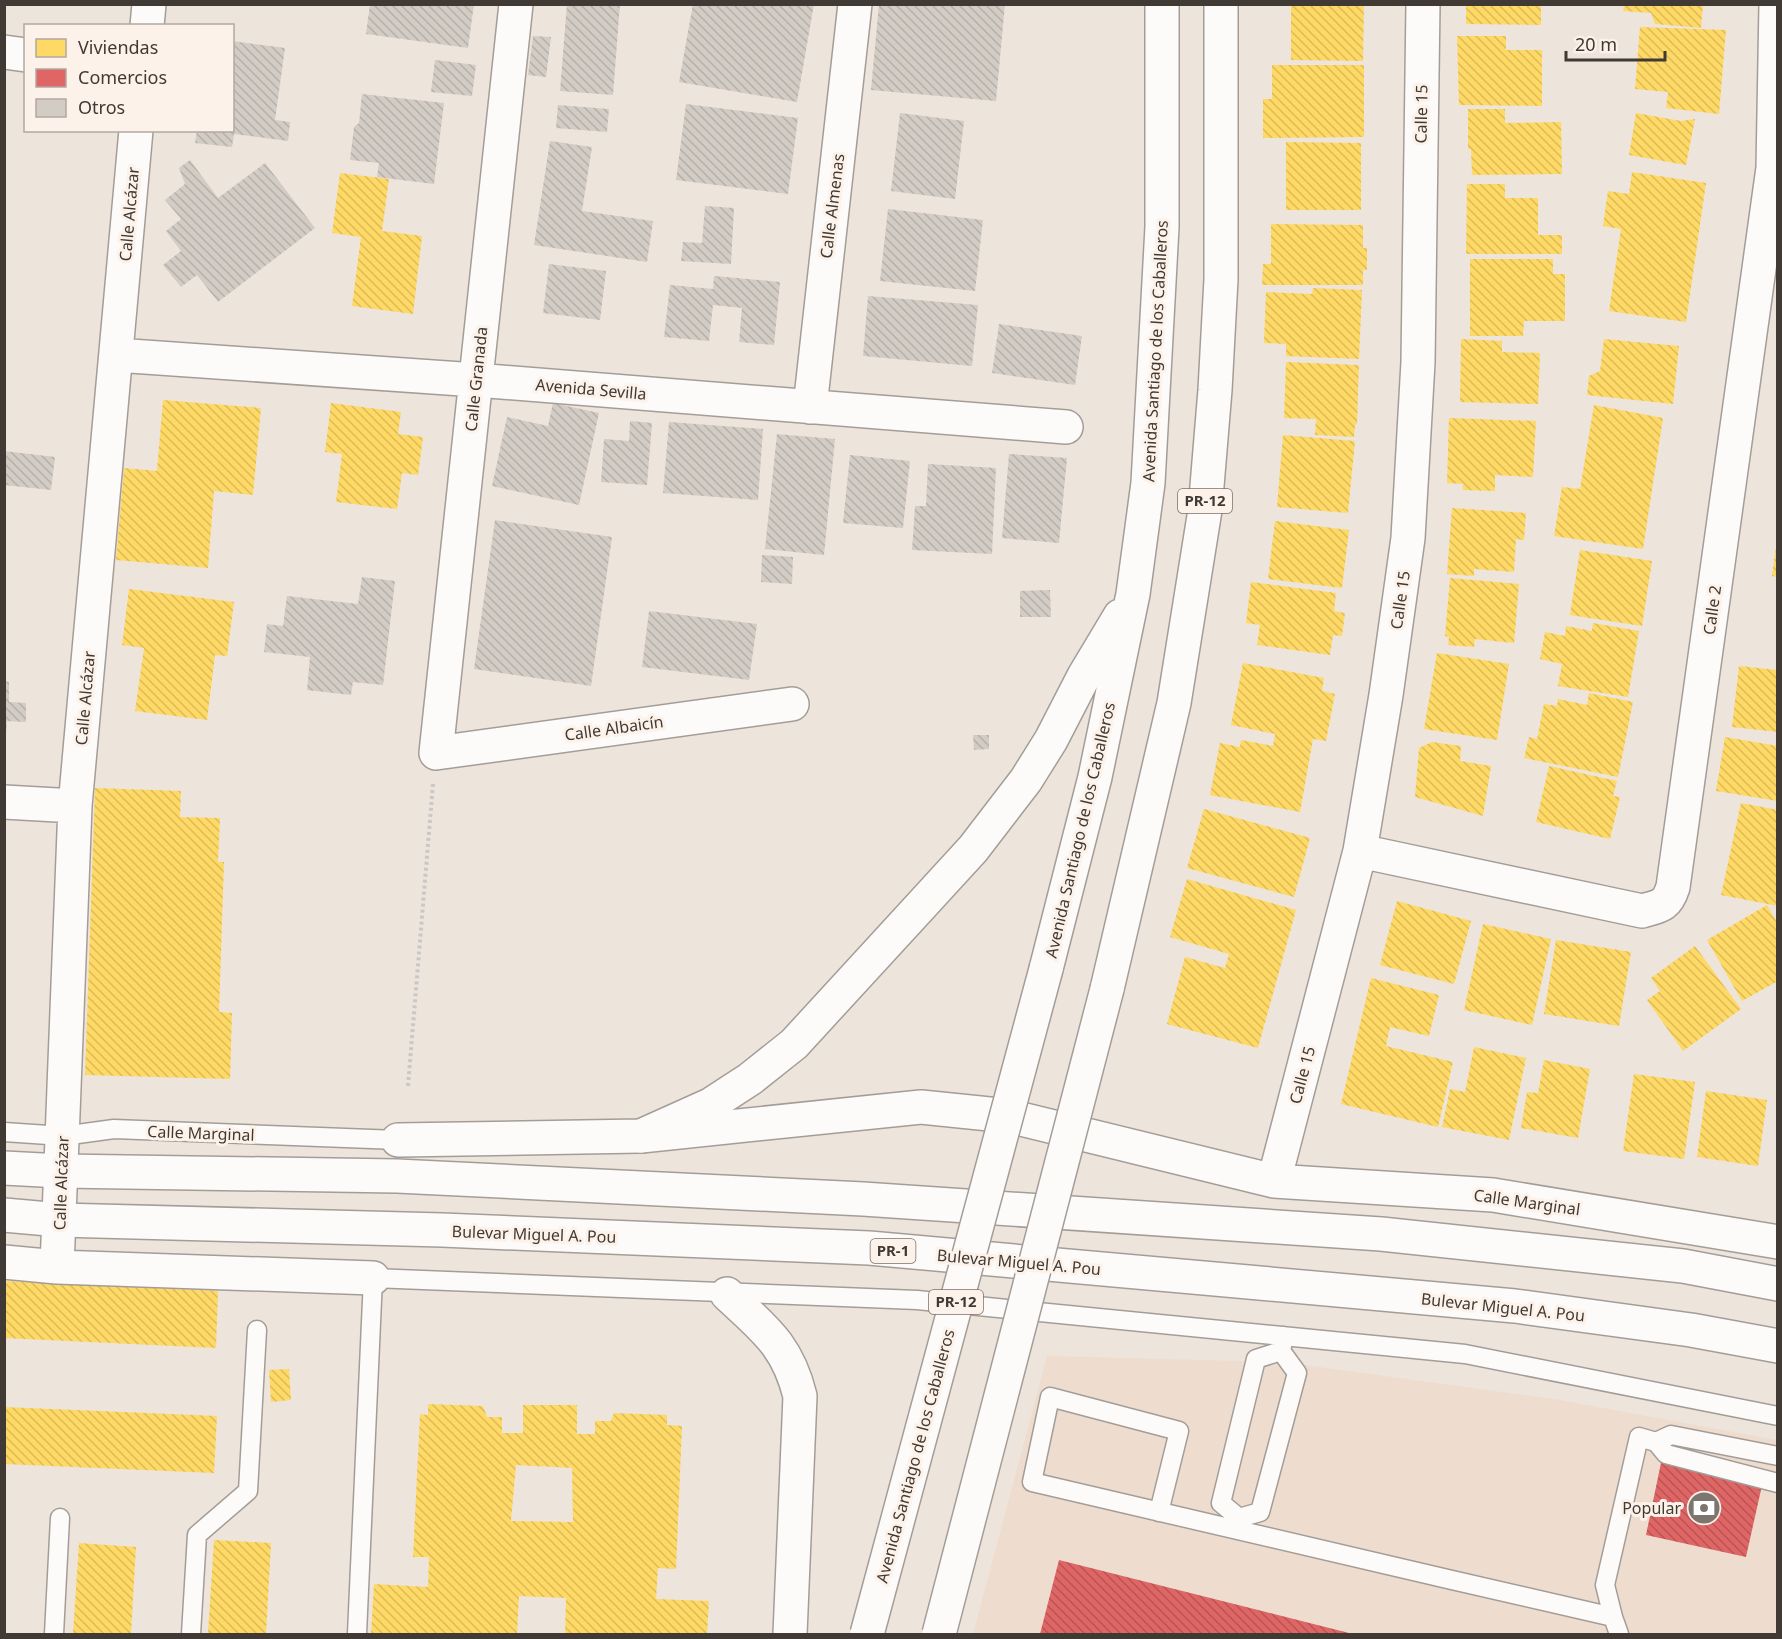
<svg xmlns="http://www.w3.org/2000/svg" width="1782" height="1639" viewBox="0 0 1782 1639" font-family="'Noto Sans',sans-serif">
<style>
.built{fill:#eeddce}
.homes{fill:url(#homes-back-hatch);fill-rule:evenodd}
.shops{fill:url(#shops-back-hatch)}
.building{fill:url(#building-back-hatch)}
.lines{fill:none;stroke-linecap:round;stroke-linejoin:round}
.lane-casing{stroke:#a49d97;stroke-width:21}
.street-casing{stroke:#a49d97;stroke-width:36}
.primary-casing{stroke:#a49d97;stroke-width:36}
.highway-casing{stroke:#a49d97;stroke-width:36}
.path{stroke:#cbc7c4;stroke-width:4;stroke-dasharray:3 3;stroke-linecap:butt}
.lane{stroke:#fcfbfa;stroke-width:18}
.street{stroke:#fcfbfa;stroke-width:33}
.primary{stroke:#fcfbfa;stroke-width:33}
.highway{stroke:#fcfbfa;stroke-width:33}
.highway-bridge-casing{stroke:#a49d97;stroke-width:36;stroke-linecap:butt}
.highway-bridge{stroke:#fcfbfa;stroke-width:33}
.labels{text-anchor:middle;stroke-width:6;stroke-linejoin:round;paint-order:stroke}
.shield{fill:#fdf2e9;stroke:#79716a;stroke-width:1.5}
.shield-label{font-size:15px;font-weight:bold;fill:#413a34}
.street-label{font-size:16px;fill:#413a34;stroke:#fdf2e9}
.poi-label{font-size:16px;fill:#413a34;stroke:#fdf2e9;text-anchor:end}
</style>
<defs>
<pattern id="homes-back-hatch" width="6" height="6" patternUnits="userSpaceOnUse" patternTransform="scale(1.5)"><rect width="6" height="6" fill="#ffd966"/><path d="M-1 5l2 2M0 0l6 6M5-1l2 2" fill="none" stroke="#dcbb59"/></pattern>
<pattern id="shops-back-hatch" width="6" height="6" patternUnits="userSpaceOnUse" patternTransform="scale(1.5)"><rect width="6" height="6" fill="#e06666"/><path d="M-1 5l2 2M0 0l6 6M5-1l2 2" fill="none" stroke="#b75555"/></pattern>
<pattern id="building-back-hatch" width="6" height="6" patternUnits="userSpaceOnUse" patternTransform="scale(1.5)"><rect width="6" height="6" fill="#d3ccc5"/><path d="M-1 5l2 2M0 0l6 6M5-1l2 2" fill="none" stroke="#b6b0aa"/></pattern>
</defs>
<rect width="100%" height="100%" fill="#ede4dc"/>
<path class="built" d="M1047 1356 1283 1362 1560 1400 1777 1440V1634H973Z"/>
<path class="homes" d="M1291 4H1364L1363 61 1291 60Z
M1466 5H1541V25L1466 24Z
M1624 5H1703L1701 28 1655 24 1651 13 1623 11Z
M1640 27 1726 30 1719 114 1666 108 1668 92 1635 89Z
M1457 36H1506V50H1542V106L1459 105Z
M1272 65H1364V137L1263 138V99H1272Z
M1468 109H1505V123L1561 122 1562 174 1472 175 1471 149H1468Z
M1636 113 1681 121 1695 119 1686 165 1629 155Z
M1286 142 1361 143V210H1286Z
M1632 172 1706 183 1686 322 1609 311 1621 229 1603 226 1608 191 1629 194Z
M340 173 389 179 382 231 422 236 413 314 352 306 361 237 332 233Z
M1467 184H1505V198H1538V235H1562V254H1466Z
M1271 224 1363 225V248H1367V270H1363V285H1262L1263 264H1271Z
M1470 259H1553V274H1565V321H1524L1523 336H1470Z
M1313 288 1362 290 1359 359 1286 356V344L1264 343 1266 292 1312 294Z
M1461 339 1502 341V352L1540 353 1538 404 1460 402Z
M1604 339 1679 346 1673 404 1587 395 1589 376 1600 371Z
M1286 362 1359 365 1357 424 1355 425 1354 437 1315 435 1316 419 1284 418Z
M163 400 261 408 253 495 214 491 208 568 116 560 124 468 157 471Z
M331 403 401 412 398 434 423 437 418 475 402 473 397 509 336 502 342 454 325 452Z
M1594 405 1663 418 1643 549 1554 536 1562 487 1580 489Z
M1449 418 1536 421 1533 477 1495 475V491L1463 490V484L1447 483Z
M1283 435 1355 441 1348 513 1277 507Z
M1452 508 1526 513 1524 540 1516 539 1514 572 1474 569V576L1447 574Z
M1275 521 1349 530 1342 588 1268 579Z
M1776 547H1778V577L1772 576Z
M1580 550 1652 561 1642 626 1570 615Z
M1450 578 1519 584 1514 643 1475 639 1474 647 1448 645 1449 637 1445 636Z
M1251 582 1336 593 1334 611 1345 613 1342 636 1333 635 1330 655 1257 645 1260 625 1246 623Z
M129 589 234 602 227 656 215 655 207 720 135 711 144 648 122 645Z
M1593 623 1639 631 1628 697 1558 686 1562 664 1540 659 1545 632 1565 636 1566 626 1592 631Z
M1437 653 1509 664 1497 740 1424 729Z
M1243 663 1324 678 1322 691 1335 694 1326 741 1313 739 1300 812 1210 795 1220 743 1240 747 1241 740 1273 746 1275 734 1231 725Z
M1739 666 1778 670V732L1732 727Z
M1589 693 1633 702 1618 777 1524 758 1529 737 1537 739 1544 704 1557 706 1558 699 1587 705Z
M1725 737 1778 746V801L1716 791Z
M1432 742 1461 746 1460 761 1491 766 1483 816 1415 797 1419 748Z
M1549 766 1617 781 1613 796 1620 797 1610 839 1536 822Z
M95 788 181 791 180 817 220 818 218 862H224L219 1012 232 1013 230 1079 85 1075Z
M1741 803 1778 810V906L1721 895Z
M1204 809 1310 838 1294 897 1187 868Z
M1187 879 1296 910 1258 1048 1167 1024 1185 957 1225 968 1229 954 1170 937Z
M1397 901 1471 921 1454 984 1380 965Z
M1767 905 1778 924V981L1742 1001 1707 940Z
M1483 924 1551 939 1532 1025 1464 1010Z
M1556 940 1631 952 1619 1026 1544 1014Z
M1695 946 1741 1009 1683 1051 1647 1000 1660 991 1651 978Z
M1371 978 1439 995 1429 1036 1390 1027 1386 1046 1453 1062 1438 1127 1341 1104Z
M1474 1047 1526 1058 1509 1140 1442 1127 1450 1089 1465 1092Z
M1544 1060 1590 1069 1578 1138 1521 1128 1527 1092 1538 1093Z
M1634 1074 1695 1082 1684 1159 1623 1151Z
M1706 1091 1767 1100 1758 1166 1697 1157Z
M4 1281 218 1291 216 1348 4 1338Z
M289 1369 291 1400 271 1402 269 1370Z
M428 1404 483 1406 487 1417H502V1433H523V1405H577V1434H595V1421H611L614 1413 667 1415V1425L682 1426 676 1569 658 1568 656 1599 709 1601 707 1634H565L566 1598 519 1596 517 1634H371L374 1584 428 1587 429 1557H413L420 1414 428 1415ZM516 1465 572 1468 573 1522 511 1521Z
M4 1407 217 1416 214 1473 4 1464Z
M214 1540 271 1543 266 1634H208Z
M79 1543 136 1547 131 1634H73Z"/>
<path class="shops" d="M1662 1458 1763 1481 1746 1557 1646 1535Z
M1059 1560 1353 1634H1040Z"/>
<path class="building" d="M370 4H474L468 48 366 34Z
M567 4H620L613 95 560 91Z
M693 4H814L797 102 679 82Z
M879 4H1005L996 101 871 90Z
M533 36 551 37 546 77 528 75Z
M232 41 285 48 275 120 290 122 288 141 234 134 232 147 195 143 197 130H232Z
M435 60 476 65 472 96 431 92Z
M362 94 444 103 434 184 377 177 379 163 350 160 354 127 359 123Z
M686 104 798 118 788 194 676 180Z
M558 105 609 109 607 132 556 128Z
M900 113 964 121 955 199 891 191Z
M550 141 592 147 582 211 653 221 647 262 534 245Z
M190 160 218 198 265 163 315 228 218 302 197 275 181 287 163 265 181 251 166 231 181 219 165 200 185 184 179 168Z
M705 206 734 208 731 264 681 261 683 242 702 243Z
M888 209 983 220 975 291 880 281Z
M549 264 606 271 600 320 543 313Z
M714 276 780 282 774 345 739 342 742 308 713 305 709 341 664 337 670 285 713 289Z
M868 296 978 305 972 366 863 356Z
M999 324 1082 336 1075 385 992 373Z
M553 403 599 413 579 505 492 486 507 417 548 426Z
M630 421 652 423 647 485 601 482 604 439 629 441Z
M669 422 763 429 758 500 663 493Z
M777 434 835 439 824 555 765 549Z
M4 451 55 457 51 490 4 485Z
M1009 454 1067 458 1059 543 1002 538Z
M850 455 910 461 903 528 843 523Z
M928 464 996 468 992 554 912 550 915 506H926Z
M495 520 612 537 591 686 474 669Z
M762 555 793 557 792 584 761 582Z
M362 577 395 581 383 685 353 682 351 695 307 690 310 657 264 652 267 624 283 626 287 596 358 604Z
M1050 590 1051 617H1020V591Z
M649 611 757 624 749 680 642 667Z
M4 681 9 682V702L26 703V722L7 721 6 734H4Z
M973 735H989V749L974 750Z"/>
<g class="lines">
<g class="lane-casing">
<path id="lane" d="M4 1132 63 1136 114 1129 398 1140
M1656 1442 1671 1435 1778 1456
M1159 1512 1179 1431 1050 1397 1032 1482C1225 1527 1419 1573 1613 1617L1619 1634
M1239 1518 1260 1512 1297 1373 1281 1351 1284 1336
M1239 1518 1221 1503 1256 1359 1281 1351
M1613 1617 1605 1585 1639 1437 1656 1442 1666 1454 1778 1483
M54 1634 60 1518
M191 1634 197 1535 248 1491 257 1330
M357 1634 373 1278 917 1300 1465 1354 1778 1416"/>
</g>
<g class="street-casing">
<path id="street" d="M516 4 436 753 792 704
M147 26 149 4
M4 52 26 55
M116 355 476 380 1066 427
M810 407 855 4
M4 802 75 806
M1360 851 1642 911C1660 906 1667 906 1673 887L1773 168 1776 4
M398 1140 641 1136 921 1107 1009 1116 1274 1181 1493 1195 1778 1242
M1274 1181 1360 851 1386 695 1408 538 1418 362 1423 4
M4 1262 57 1267 373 1278
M57 1267 75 806 136 130"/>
</g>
<g class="primary-casing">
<path id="primary" d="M4 1168 61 1171 397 1176 863 1199 1381 1234 1683 1266 1778 1284
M4 1215 60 1220 442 1230 869 1248 1515 1306 1691 1330 1778 1346"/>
</g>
<g class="highway-casing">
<path id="highway" d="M1046 969 1095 777 1133 594 1148 483 1162 227V4
M1107 989 1174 703 1205 510 1215 390 1221 279V4
M641 1136 710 1105 750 1079 794 1044 918 909 973 849 1026 780 1051 740 1084 676 1120 616
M727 1294C764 1329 787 1344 800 1396L790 1634"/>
</g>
<path class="path" d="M408 1086 433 784"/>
<use href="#lane" class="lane"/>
<use href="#street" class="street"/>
<use href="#primary" class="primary"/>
<use href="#highway" class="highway"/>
<g class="highway-bridge-casing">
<path id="highway-bridge" d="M867 1634 1046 969
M939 1634 1107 989"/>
</g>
<use href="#highway-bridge" class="highway-bridge"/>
</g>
<defs>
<g id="bank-disc" transform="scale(1.725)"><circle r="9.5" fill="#7d766f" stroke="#fdf2e9"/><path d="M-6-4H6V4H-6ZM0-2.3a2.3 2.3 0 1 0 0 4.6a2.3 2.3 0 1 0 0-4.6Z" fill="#fff"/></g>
</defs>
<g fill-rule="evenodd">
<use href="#bank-disc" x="1704" y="1508"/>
</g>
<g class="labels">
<g class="shield">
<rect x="1178" y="489" width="54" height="24" rx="4.5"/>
<rect x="870.5" y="1239" width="45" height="24" rx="4.5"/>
<rect x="929" y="1290" width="54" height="24" rx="4.5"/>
</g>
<g class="shield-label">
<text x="1205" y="506">PR-12</text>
<text x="893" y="1256">PR-1</text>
<text x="956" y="1307">PR-12</text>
</g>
<g class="street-label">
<text transform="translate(1421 114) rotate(-89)" y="6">Calle 15</text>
<text transform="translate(832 206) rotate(-83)" y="6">Calle Almenas</text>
<text transform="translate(129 214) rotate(-85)" y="6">Calle Alcázar</text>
<text transform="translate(1155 351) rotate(-87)" y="6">Avenida Santiago de los Caballeros</text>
<text transform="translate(476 379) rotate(-84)" y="6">Calle Granada</text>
<text transform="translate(591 389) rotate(5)" y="6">Avenida Sevilla</text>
<text transform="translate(1400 600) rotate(-82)" y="6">Calle 15</text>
<text transform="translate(1712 610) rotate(-82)" y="6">Calle 2</text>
<text transform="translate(85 698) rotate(-85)" y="6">Calle Alcázar</text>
<text transform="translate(614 728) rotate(-8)" y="6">Calle Albaicín</text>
<text transform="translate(1080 830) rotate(-77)" y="6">Avenida Santiago de los Caballeros</text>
<text transform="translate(1302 1075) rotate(-75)" y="6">Calle 15</text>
<text transform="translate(201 1133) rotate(2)" y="6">Calle Marginal</text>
<text transform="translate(61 1183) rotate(-88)" y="6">Calle Alcázar</text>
<text transform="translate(1527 1202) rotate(8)" y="6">Calle Marginal</text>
<text transform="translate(534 1234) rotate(2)" y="6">Bulevar Miguel A. Pou</text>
<text transform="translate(1019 1262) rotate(5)" y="6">Bulevar Miguel A. Pou</text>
<text transform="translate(1503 1307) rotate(6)" y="6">Bulevar Miguel A. Pou</text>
<text transform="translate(915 1456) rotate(-75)" y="6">Avenida Santiago de los Caballeros</text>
</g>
<g class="poi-label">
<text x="1681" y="1514">Popular</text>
</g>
</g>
<rect width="1782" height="1639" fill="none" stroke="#413a34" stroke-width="12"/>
<rect x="24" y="24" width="210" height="108" fill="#fdf2e9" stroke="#b2a8a1" stroke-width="1.5"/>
<rect x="36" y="39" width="30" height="18" fill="#ffd966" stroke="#b2a8a1" stroke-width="1.5"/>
<text x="78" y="54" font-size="18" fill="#413a34">Viviendas</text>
<rect x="36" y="69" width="30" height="18" fill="#e06666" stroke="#b2a8a1" stroke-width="1.5"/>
<text x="78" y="84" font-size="18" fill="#413a34">Comercios</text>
<rect x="36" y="99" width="30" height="18" fill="#d3ccc5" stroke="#b2a8a1" stroke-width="1.5"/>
<text x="78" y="114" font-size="18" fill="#413a34">Otros</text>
<path d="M1566 51v9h99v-9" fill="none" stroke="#413a34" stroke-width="3"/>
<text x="1575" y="51" font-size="18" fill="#413a34" stroke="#fdf2e9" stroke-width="4.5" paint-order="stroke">20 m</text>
</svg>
